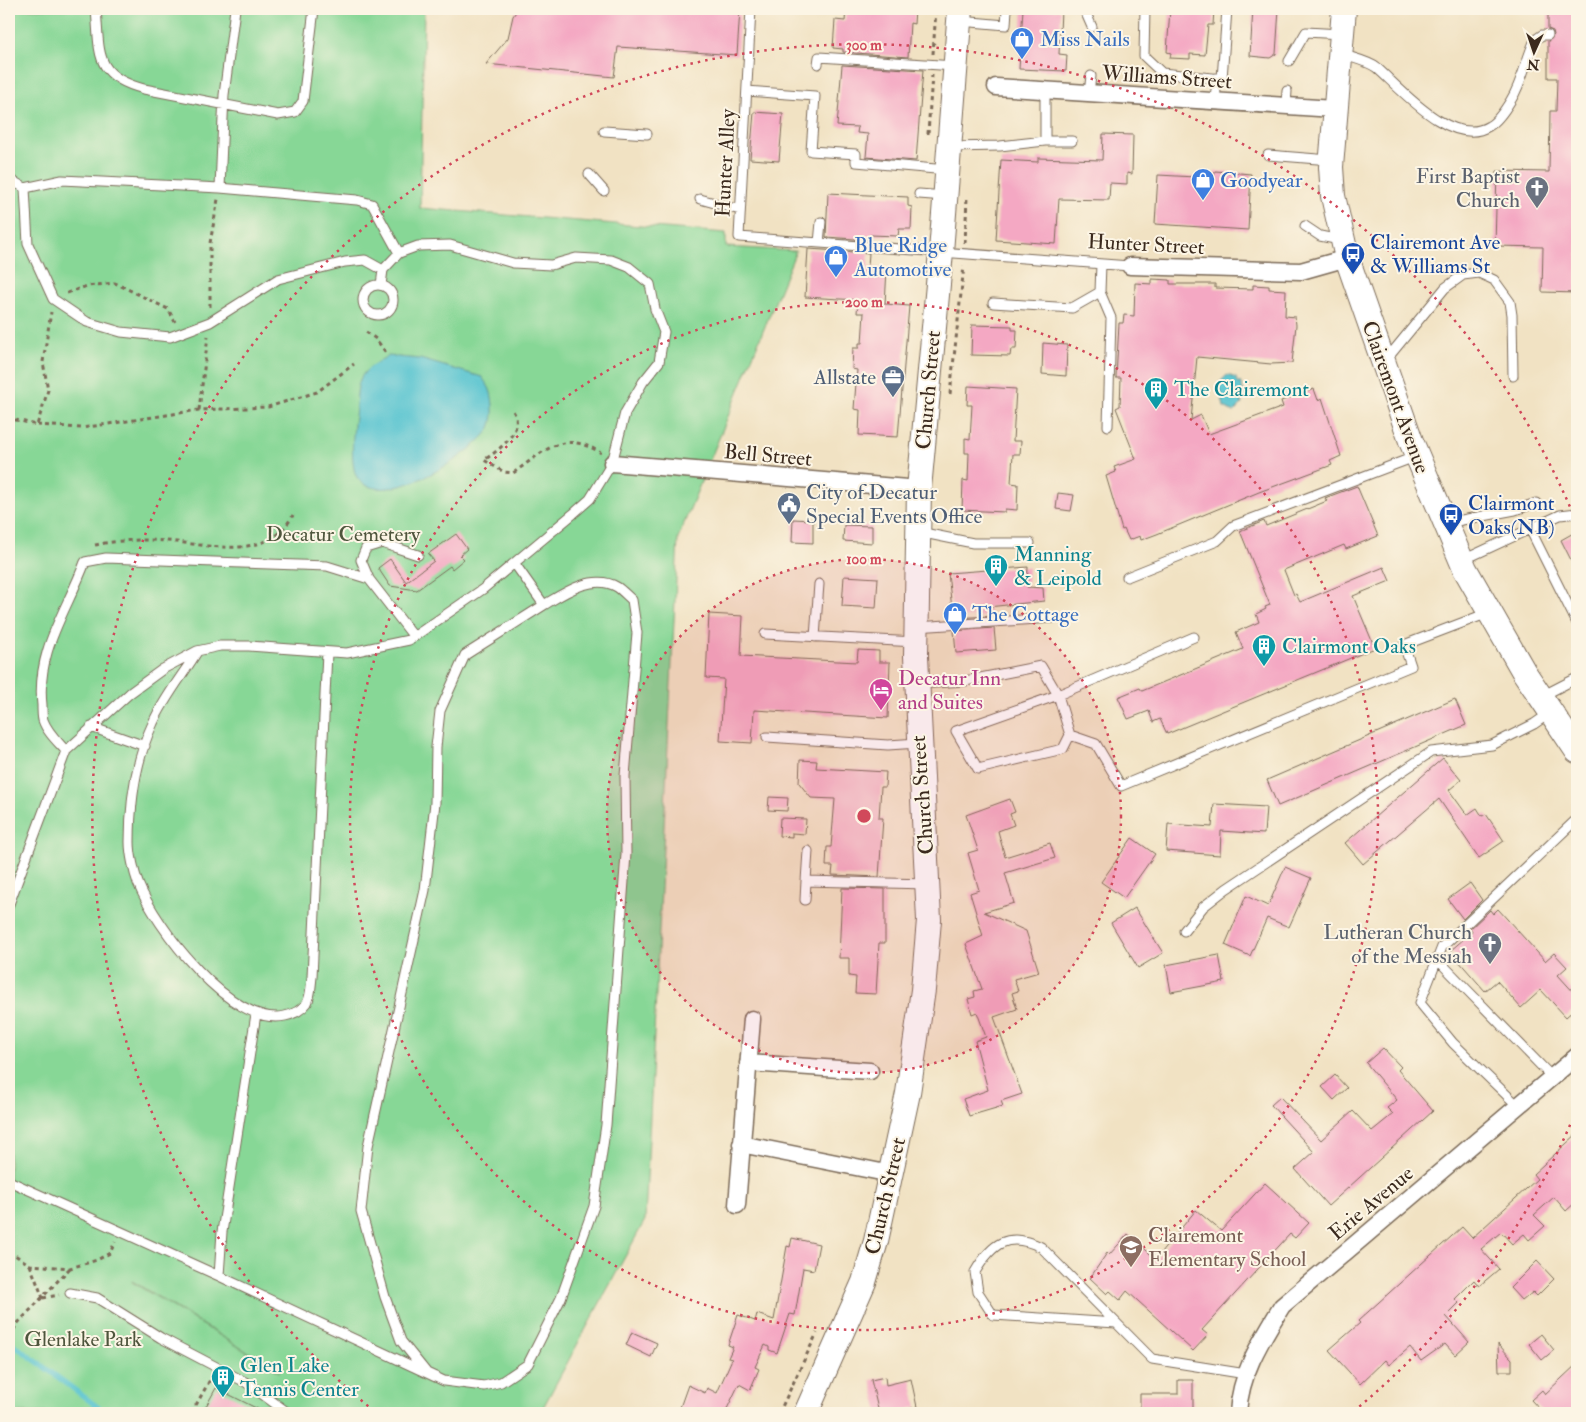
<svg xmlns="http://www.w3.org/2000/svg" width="1586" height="1422" viewBox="0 0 1586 1422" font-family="'IM FELL Double Pica',serif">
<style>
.green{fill:#87d796;stroke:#61805a;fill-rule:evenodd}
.water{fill:#58c4d0;stroke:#4a7777}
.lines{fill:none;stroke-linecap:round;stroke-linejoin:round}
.stream{stroke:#58c4d0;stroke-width:5}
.building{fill:#f4a8c3}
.lane-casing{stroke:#7b6a58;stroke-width:11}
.street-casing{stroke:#7b6a58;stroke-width:19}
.secondary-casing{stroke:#7b6a58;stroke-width:26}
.path{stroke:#7b6a58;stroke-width:3;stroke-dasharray:4 4;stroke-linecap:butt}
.lane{stroke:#fff;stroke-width:9}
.street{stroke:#fff;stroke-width:16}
.secondary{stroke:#fff;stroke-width:24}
.ring{fill:none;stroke:#d1495b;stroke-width:2.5;stroke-dasharray:2.5 5}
.labels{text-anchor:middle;stroke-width:4;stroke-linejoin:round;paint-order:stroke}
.shop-label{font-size:21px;fill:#366cbe;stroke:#fcf5e5;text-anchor:start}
.street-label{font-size:21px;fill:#3b2a1e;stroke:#fcf5e5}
.worship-label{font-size:21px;fill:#5b616d;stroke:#fcf5e5;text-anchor:end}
.transit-label{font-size:21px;fill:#164399;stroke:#fcf5e5;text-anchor:start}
.service-label{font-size:21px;fill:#4e5e75;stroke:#fcf5e5;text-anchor:end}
.culture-label{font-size:21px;fill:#0d838f;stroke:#fcf5e5;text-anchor:start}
.park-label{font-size:21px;fill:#4e553c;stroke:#fcf5e5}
.hotel-label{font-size:21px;fill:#b23c85;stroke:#fcf5e5;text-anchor:start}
.education-label{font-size:21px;fill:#785e54;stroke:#fcf5e5;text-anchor:start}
.centre{fill:#d1495b;stroke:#fcf5e5;stroke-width:2.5}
.ring-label{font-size:15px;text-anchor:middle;font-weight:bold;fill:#d1495b;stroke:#fcf5e5;stroke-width:4;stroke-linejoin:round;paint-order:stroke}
</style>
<rect width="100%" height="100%" fill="#fcf5e5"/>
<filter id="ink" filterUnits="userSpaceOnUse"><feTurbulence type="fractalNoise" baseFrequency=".02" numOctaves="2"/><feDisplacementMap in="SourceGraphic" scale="10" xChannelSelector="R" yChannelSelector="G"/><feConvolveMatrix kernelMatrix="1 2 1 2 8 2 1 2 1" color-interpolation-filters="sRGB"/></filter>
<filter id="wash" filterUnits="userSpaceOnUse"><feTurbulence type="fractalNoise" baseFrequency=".0096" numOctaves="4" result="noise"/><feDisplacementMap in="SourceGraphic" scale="20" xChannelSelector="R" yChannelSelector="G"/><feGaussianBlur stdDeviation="1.12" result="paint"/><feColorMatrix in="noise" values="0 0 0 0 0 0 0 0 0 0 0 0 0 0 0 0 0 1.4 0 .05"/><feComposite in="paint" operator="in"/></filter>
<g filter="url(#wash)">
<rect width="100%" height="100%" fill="#f1e2c3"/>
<path class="green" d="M9 9H424L420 208 726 233V247L796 251 678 538 645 1220 540 1413H9ZM132 1281 280 1372 132 1282Z"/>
<path class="water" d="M388 356 420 359 482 377C484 381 489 386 490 390 494 400 495 422 488 431 470 456 387 509 359 480 349 470 353 432 355 417 359 381 353 375 388 356Z
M1227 375 1236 378 1238 384 1240 382 1246 398 1241 400 1242 404 1234 412 1224 407 1219 383Z"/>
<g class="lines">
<path class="stream" d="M9 1341 106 1413"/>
</g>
<g id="blocks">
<path class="building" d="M518 9H740L737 55 618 47 614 77 486 64 508 38 513 16Z
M846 9H915L914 24 910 23 908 57 843 52V49L833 48 835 20 845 21Z
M1023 9 1061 10 1059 54 1067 55 1066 71 1019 69Z
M1170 9H1214L1213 25H1208L1205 55 1190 54V59L1170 58 1171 53 1167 52Z
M1253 9H1279L1276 54 1270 58 1250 56Z
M1577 9V293L1542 292 1543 247 1495 246 1497 171 1549 172 1550 111H1556L1557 78H1548V41L1554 35 1553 31 1548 29V10Z
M842 65 923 70 916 161 866 157 868 134 857 133 858 127 837 126Z
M754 112 783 114 779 161 750 159Z
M1103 134 1133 135 1132 174 1127 173V184L1110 183 1109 200 1059 199 1056 244 996 240 1001 160 1038 162V158L1102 160Z
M1215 171 1251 174 1248 230 1155 224 1158 175 1214 178Z
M828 193 908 197V206L912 207 911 229H899L898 236 870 235 869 240 826 237Z
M808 249 869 253 868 267 887 269 885 304 909 306 898 437 859 435 860 410 854 409 857 370 852 369 853 348H859V343H862L864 313H857L858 300 805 297Z
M1152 279 1170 280V284H1215V288L1253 289V285L1269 286V289L1286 290 1285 316 1295 317 1296 325 1292 363 1271 364 1197 357 1191 420 1201 415 1209 434 1283 407 1281 401 1314 389 1318 400 1322 398 1341 456 1330 461 1332 465 1259 492 1157 534 1141 540 1140 536 1129 540 1124 529 1122 530 1106 476 1116 472 1114 467 1136 459 1116 408 1120 406 1121 378H1116L1119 323H1123L1124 315 1134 316 1135 283 1152 284Z
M972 325 1012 326V330H1017L1016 349H1011L1010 356 971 355Z
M1043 343 1067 345 1066 376 1042 374Z
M968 386 1016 389 1013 441H1021L1020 454H1013L1011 483 1018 484 1017 510 1005 509V512L962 510 963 480 968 481 969 453H965V438L970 439 972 405H967Z
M1357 486 1378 536 1346 549 1344 545 1284 570 1294 595 1296 594 1300 602 1384 567 1390 581 1353 596 1375 648 1167 734 1160 719 1153 722 1149 711 1128 719 1118 697 1140 688 1142 691 1243 649 1236 632 1259 622 1256 614 1266 609 1265 607 1270 605 1240 531 1264 521 1266 526 1327 501 1325 498Z
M1058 493 1074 495 1071 511 1056 509Z
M793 519 813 520V543L792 542Z
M844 525 872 526V543L843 541Z
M1577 531V572L1561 540Z
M456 534 467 549 460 555 464 559 452 569 450 566 417 590 390 586 378 568 390 559 406 582 434 561 428 554Z
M1028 567 1027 587 1043 588 1044 601 988 607 991 616 953 618 948 573Z
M844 576 878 578 876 608 842 606Z
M709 614 743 616 741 656 857 662 858 650 879 651V662H890L888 718 754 710 752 743 720 741 724 679 706 678Z
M994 628 996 650 956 653 954 631Z
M1455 699 1466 725 1278 806 1267 780Z
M1443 758 1461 780 1449 790 1467 815 1477 808 1482 816 1486 814 1504 841 1479 858 1439 799 1363 864 1345 843Z
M800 760 817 761 816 768 886 772 885 787H881L879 818H883L879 877 832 875 833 866H826L827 847H831L835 799 811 798 799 783Z
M769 797 788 798 787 811 768 810Z
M1010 799 1015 812 1010 814 1014 825 998 831 1005 857 1050 843 1055 858 1005 873 1014 903 984 912 1026 931 1039 972 1014 979 1018 991 1012 993 1017 1009 994 1017 1022 1094 1001 1101 1003 1106 969 1116 963 1099 988 1090 975 1041 986 1037 977 1012 972 1014 968 999 975 997 974 991 982 989 966 944 983 936 970 893 979 890 968 853 978 850 966 815Z
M1214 804 1266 807 1264 834 1221 831 1220 855 1166 851 1168 824 1212 827Z
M780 818 806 819 805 834 792 833V837L779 836Z
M1132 838 1155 854 1124 898 1101 882Z
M1285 867 1311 878 1289 927 1267 918 1250 956 1225 945 1246 896 1268 906Z
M1470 883 1482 900 1463 919 1448 899Z
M842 888 885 889V943H879L876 994 855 993 856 977 849 976V958H839Z
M1135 908 1163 953 1138 968 1111 923Z
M1498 909 1545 961 1554 953 1567 967 1558 975 1577 996V1007L1566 1017 1541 990 1521 1008 1497 981 1485 991 1450 951 1472 932 1470 929 1490 910 1493 914Z
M1219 955 1224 982 1171 992 1166 965Z
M1383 1048 1401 1067 1398 1070 1433 1111 1328 1206 1295 1169 1314 1152 1271 1105 1280 1097 1321 1140 1353 1111 1372 1131 1393 1114 1387 1108 1397 1100 1366 1063Z
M1335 1075 1347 1088 1334 1100 1322 1087Z
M1577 1134V1201L1566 1211 1554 1197 1534 1215 1545 1226 1529 1240 1524 1234 1512 1244 1501 1232 1481 1249 1499 1269 1479 1286 1474 1280 1455 1299 1459 1303 1446 1316 1469 1342 1455 1355 1445 1344 1421 1361 1410 1347 1389 1365 1385 1360 1360 1384 1329 1350 1360 1323 1358 1321 1462 1227 1472 1238 1537 1179 1533 1174Z
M1265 1183 1309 1223 1295 1238 1290 1234 1202 1330 1208 1335 1193 1351 1127 1291 1120 1300 1110 1291 1107 1294 1090 1278 1107 1253 1109 1255 1128 1234 1156 1259 1196 1210 1221 1231Z
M792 1238 819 1244 814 1270 803 1268 795 1315 790 1314 777 1353 769 1350V1347L765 1345 755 1367 759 1369 750 1390 739 1384 725 1413H678L688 1385 705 1393 707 1388 717 1393 732 1359 728 1358 733 1347 728 1345 738 1315 755 1321 757 1314 774 1320 787 1246 790 1247Z
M1537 1261 1554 1279 1537 1296 1533 1292 1522 1301 1510 1288Z
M632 1332 657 1343 651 1357 626 1345Z
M1541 1334 1554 1350 1542 1360 1529 1344Z
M1498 1344 1512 1359V1371H1499Z
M1577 1364V1413H1543L1531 1400 1542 1390 1545 1394Z
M885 1377 886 1385 911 1379 917 1407 890 1413H879L871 1380Z
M1178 1380H1193V1413H1140V1394H1178Z
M216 1388 266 1413H216L205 1408Z"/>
</g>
</g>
<g filter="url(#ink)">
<use href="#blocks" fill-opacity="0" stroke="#7b6a58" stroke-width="1"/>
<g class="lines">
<g class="lane-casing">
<path id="lane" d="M96 9C100 54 94 76 144 89L278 115 295 112 303 101 314 9
M751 9 739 237 1130 266
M836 9H840
M1079 9 1085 11 1092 27
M1145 9 1144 56 1162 73 1222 79 1227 9
M960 21 1006 25 1007 9
M1341 54C1352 58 1368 61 1377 68 1401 89 1452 149 1489 126 1498 121 1505 110 1511 100 1522 83 1526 59 1535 40L1542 35H1548
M1289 61 1306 32 1341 34
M818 64 819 57 955 66
M747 91 815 96 811 151 856 154V162L947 170
M1089 93 1091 76
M1215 101 1217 78
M1286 105 1287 91
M604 131 647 134
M1045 141H1072
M951 147 1000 146 1045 141V90
M1268 155 1330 160
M589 174 604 191
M9 179 25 188 28 244 53 299 87 322 121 332 170 337 210 322 278 279 345 262 365 260 383 270
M25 188 62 180 220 188 357 200 372 204 399 253
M220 188 224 95 235 9
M919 194 945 196
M700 199 740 210
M1305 226 1320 236 1340 240
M819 243 821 222
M1101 264 1100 292 1111 318 1108 426
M363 300a15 15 0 1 1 30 0a15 15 0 1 1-30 0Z
M993 303 1072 308 1100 292
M1386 360 1445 288 1463 275 1479 273 1494 280 1510 302 1512 315 1513 376
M1446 523 1515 510 1536 503
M1530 529 1577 623
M919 532 973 543H1030
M1463 560 1560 515 1577 513
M1127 577 1217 541 1233 526 1417 456
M916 627 1053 618
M765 634 916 642
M414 637 369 579 361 560 366 548 382 543 418 555
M815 637 819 584
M197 652C183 675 164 698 153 723 136 759 130 802 130 842 130 854 134 872 138 883 155 926 232 1028 285 1016 294 1014 301 1011 307 1003 311 996 311 984 312 977L327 652
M919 684 965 681 1041 666 1058 695 1070 735 1063 749 978 769 956 731 1058 695 1194 637
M1542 696 1577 678
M91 727 145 746
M1070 735 1096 744 1121 786 1411 666 1404 645 1488 613
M767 737 888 745 918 743
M66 751C58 742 47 732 43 720 42 716 42 710 42 705 36 650 67 611 85 562L106 558 327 566 369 579
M808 851 806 881 927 884
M805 900 806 881
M9 904 66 751 130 693 163 669 197 651 220 646H249L347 653 409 640 483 589 573 514 590 499 612 463 625 413 643 382 659 362 664 332 655 309 650 284 629 267 611 260 576 258 551 265 513 263 450 245 418 246 399 253 383 270 381 285
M1184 931 1203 907 1226 889 1431 752 1492 745 1534 724 1550 713
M1437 959 1552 1077
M1518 1106 1453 1043 1420 1003 1442 947 1577 819
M9 1181 219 1276 444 1381 484 1386 501 1382 528 1364 561 1298 594 1206 606 1125 626 854 625 776 637 633 632 600C627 596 622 590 617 587 593 573 564 593 544 605L515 564
M219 1276 222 1232 256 1014
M70 1293 97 1298 161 1338 247 1383 288 1413
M1116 1323 993 1315 978 1292 975 1272C992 1243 1008 1231 1041 1247L1152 1359 1246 1374
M426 1372 401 1341 385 1297 361 1211 368 1146 425 890 435 803 436 747 440 711 465 655 544 605"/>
</g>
<g class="street-casing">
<path id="street" d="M996 87 1334 109
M1130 266 1301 271 1347 258
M612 463 919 489
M748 1063 870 1071
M741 1144 891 1174
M737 1205 752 1019
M1238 1413C1240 1373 1262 1339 1282 1306L1577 1056"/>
</g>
<g class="secondary-casing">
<path id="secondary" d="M1344 9 1331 167 1333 196 1347 258 1411 441 1465 569 1524 672 1577 751
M806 1413 864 1282 876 1241 908 1093 923 990 929 920 916 656 919 489 941 252 960 9"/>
</g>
<path class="path" d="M933 54 936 9
M928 134 932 75
M965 243 967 197
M67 293 87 286 115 283 168 309 175 322
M210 307V243L218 199
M366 332 376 339 387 354
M950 394 964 266
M199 410 208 336
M513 411C526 430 498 451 484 460L504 472 513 473C543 453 561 428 601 453
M9 414 16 420 37 425 48 390 43 362 51 312
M37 425 82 428 199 410 268 407 317 392 354 364
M95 545C118 540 143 539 167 541 210 545 268 562 293 515
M9 1251 30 1265 70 1268 97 1260 110 1253 115 1242
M30 1265 43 1298
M43 1298 59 1295
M9 1337 18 1323 70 1268
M198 1413 196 1405 211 1378
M779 1413 817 1333"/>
<use href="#lane" class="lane"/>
<use href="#street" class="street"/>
<use href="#secondary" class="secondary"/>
</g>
</g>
<circle cx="864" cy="816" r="257" fill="#d1495b" fill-opacity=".12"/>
<g class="ring">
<circle cx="864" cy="816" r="257"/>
<circle cx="864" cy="816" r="514"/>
<path d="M1576 1111A771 771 0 0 1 1354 1411M374 1411A771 771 0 1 1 1576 521"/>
</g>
<defs>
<g id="shop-pin" transform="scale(1.25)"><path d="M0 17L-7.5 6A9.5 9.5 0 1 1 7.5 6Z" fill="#3f7fe0" stroke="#fcf5e5"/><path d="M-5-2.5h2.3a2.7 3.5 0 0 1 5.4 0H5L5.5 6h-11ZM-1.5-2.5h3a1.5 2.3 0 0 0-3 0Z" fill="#fff"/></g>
<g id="church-pin" transform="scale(1.25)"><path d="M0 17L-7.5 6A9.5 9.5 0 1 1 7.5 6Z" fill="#6b7280" stroke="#fcf5e5"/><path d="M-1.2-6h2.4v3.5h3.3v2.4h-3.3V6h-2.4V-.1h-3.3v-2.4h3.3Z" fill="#fff"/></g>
<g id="bus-pin" transform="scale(1.25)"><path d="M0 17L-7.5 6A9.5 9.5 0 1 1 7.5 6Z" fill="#1a4fb4" stroke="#fcf5e5"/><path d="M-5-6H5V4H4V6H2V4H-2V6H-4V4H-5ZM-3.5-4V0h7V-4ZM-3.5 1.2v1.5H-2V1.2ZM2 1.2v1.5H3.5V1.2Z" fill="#fff"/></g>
<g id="office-pin" transform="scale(1.25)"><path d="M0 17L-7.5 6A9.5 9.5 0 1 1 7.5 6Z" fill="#5c6f8a" stroke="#fcf5e5"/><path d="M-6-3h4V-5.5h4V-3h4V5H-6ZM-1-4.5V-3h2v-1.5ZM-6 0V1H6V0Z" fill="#fff"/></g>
<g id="building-pin" transform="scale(1.25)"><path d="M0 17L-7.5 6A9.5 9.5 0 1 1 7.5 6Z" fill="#0f9aa8" stroke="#fcf5e5"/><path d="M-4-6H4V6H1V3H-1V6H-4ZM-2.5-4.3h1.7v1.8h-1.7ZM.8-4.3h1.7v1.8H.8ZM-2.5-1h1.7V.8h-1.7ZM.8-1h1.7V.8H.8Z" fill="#fff"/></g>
<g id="civic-pin" transform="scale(1.25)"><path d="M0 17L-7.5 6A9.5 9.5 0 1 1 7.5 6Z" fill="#5c6f8a" stroke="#fcf5e5"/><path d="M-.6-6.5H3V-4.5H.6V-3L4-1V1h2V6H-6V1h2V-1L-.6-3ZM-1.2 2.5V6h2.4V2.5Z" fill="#fff"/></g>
<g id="hotel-pin" transform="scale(1.25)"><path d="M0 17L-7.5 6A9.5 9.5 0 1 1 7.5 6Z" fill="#d1479c" stroke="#fcf5e5"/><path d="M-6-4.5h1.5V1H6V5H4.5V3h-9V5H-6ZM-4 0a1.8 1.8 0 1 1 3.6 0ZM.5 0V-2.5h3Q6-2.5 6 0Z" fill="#fff"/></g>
<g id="school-pin" transform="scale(1.25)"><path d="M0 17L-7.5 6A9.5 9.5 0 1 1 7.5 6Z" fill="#8d6e63" stroke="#fcf5e5"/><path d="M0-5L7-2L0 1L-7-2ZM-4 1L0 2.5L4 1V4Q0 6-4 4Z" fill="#fff"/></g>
</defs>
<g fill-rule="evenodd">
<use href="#shop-pin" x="1022" y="39"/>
<use href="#shop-pin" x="1203" y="180"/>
<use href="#church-pin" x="1537" y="188"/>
<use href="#bus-pin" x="1353" y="254"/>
<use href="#shop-pin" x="836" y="257"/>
<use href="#office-pin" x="893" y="377"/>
<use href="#building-pin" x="1156" y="389"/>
<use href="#civic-pin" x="789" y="504"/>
<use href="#bus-pin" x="1451" y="515"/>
<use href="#building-pin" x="996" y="566"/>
<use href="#shop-pin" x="955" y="614"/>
<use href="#building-pin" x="1264" y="646"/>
<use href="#hotel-pin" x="881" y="690"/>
<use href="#church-pin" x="1490" y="944"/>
<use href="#school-pin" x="1131" y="1247"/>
<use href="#building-pin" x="223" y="1377"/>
</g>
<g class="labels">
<g class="shop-label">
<text x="1040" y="46">Miss Nails</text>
<text x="1220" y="187">Goodyear</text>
<text x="854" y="252">Blue Ridge<tspan x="854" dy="24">Automotive</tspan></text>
<text x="972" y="621">The Cottage</text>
</g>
<g class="street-label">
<text transform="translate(1167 77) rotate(4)" y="7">Williams Street</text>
<text transform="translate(725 163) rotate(-87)" y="7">Hunter Alley</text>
<text transform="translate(1146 244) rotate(3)" y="7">Hunter Street</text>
<text transform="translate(928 390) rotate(-85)" y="7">Church Street</text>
<text transform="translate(1396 397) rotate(70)" y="7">Clairemont Avenue</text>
<text transform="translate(768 455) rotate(5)" y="7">Bell Street</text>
<text transform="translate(922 795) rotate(-94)" y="7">Church Street</text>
<text transform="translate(885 1196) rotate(-77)" y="7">Church Street</text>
<text transform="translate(1371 1203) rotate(-40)" y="7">Erie Avenue</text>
</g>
<g class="worship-label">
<text x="1520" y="183">First Baptist<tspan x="1520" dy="24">Church</tspan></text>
<text x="1472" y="939">Lutheran Church<tspan x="1472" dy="24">of the Messiah</tspan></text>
</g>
<g class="transit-label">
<text x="1370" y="249">Clairemont Ave<tspan x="1370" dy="24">&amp; Williams St</tspan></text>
<text x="1468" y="510">Clairmont<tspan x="1468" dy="24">Oaks(NB)</tspan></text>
</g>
<g class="service-label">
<text x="876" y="384">Allstate</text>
<text x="806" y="499" text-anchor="start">City of Decatur<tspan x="806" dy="24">Special Events Office</tspan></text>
</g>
<g class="culture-label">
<text x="1174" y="396">The Clairemont</text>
<text x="1014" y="561">Manning<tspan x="1014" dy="24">&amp; Leipold</tspan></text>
<text x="1282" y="653">Clairmont Oaks</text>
<text x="240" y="1372">Glen Lake<tspan x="240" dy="24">Tennis Center</tspan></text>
</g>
<g class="park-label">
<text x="343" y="541">Decatur Cemetery</text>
<text x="83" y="1346">Glenlake Park</text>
</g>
<g class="hotel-label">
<text x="898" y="685">Decatur Inn<tspan x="898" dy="24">and Suites</tspan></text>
</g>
<g class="education-label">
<text x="1148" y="1242">Clairemont<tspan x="1148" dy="24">Elementary School</tspan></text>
</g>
</g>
<circle cx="864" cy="816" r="8" class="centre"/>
<g class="ring-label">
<text x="864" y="50">300 m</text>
<text x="864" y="307">200 m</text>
<text x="864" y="564">100 m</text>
</g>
<rect width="1586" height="1422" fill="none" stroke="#fcf5e5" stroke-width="30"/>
<g transform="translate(1534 52) rotate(183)" stroke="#fcf5e5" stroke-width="4" paint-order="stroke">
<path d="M0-4L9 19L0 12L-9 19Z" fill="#3b2a1e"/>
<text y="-8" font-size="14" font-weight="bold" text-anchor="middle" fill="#3b2a1e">N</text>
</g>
</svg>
